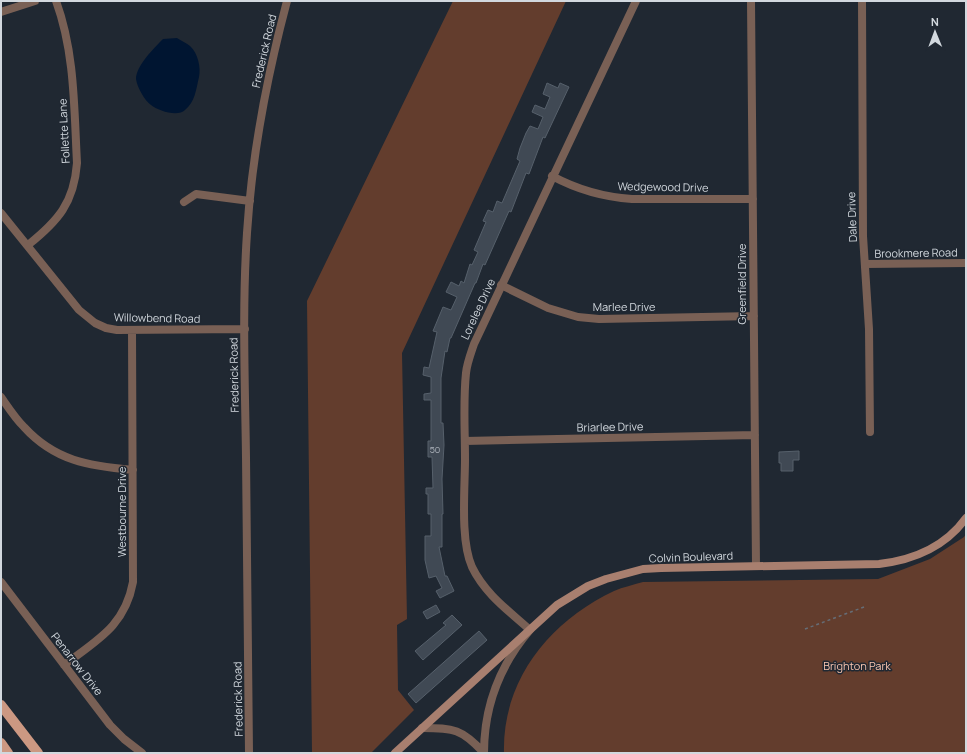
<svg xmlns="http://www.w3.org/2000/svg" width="967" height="754" viewBox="0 0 967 754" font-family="Manrope,sans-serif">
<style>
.green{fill:#633d2d}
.water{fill:#001531}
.building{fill:#404954;stroke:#56606b}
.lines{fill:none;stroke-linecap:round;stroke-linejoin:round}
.path{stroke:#666d76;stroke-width:1.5;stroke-dasharray:3 3;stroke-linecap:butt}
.street{stroke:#796055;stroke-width:8}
.secondary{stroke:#a87f6f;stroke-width:8}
.primary{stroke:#cc9882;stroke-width:10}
.labels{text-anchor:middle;stroke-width:3;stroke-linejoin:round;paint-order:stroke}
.number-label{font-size:9px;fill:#aeb4bc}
.street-label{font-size:11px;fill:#d2d8de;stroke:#202832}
.park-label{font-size:11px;fill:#fbc6b0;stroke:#202832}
</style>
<rect width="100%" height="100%" fill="#202832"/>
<path class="green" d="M453 1H566L402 353 407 619 397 625 398 690 414 710 371 753H312L307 301Z
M966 534V753H504C502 680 550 621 614 591 623 587 633 585 643 582L878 579 930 559 964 537Z"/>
<path class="water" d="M177 38C181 41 187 43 190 46 198 53 201 68 199 77 196 90 195 102 185 110 178 117 158 111 151 105 145 101 137 87 136 79 136 66 154 48 163 39Z"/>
<path class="building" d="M547 83 558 88 560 83 569 87 545 138 543 137 529 174 526 173 511 212 509 211 485 265 483 264 476 283H475L451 338H450L447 352 445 351 441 378V423H443L444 445 442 479 443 514H442V547H439L445 576H447L454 591 440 598 436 591 442 588 436 576 429 578 425 560V536H431V514H428V494H426V488H433L432 457H428V441H431V400H424V394L431 393V377L423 375 424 367 429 368 437 332 433 331 443 307 451 310 457 297 446 292 451 282 459 286 461 281 464 283 470 264 472 265 478 252 474 250 486 222 483 221 488 210 493 212 497 201 502 203 520 161 517 159 520 148 526 133 530 126 538 129 543 117 532 112 535 105 545 109 550 97 543 94Z
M799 451V460H793V471H781V463H779V452Z
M436 605 440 612 427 619 423 612Z
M452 615 462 625 423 660 415 651 446 625 443 623Z
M479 631 487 640 416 703 408 694Z"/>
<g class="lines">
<path class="path" d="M805 629 864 607"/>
<path class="street" d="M751 1 756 566
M862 1 863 236 869 329 870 432
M1 12 35 1
M552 176C578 190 603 197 632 199H753
M184 202 196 194 250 201
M1 213 79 310 95 323 106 328 117 330 245 329
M28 245C58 221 74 203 77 163 74 108 75 53 56 1
M865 264 966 263
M501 285 548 308 578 317 599 319 754 316
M1 397C8 407 15 418 24 427 55 461 89 466 133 470
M465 441 755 435
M1 582 110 725 124 739 142 753
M64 665C97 640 125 626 133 582L132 330
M422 728C454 728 462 729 484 753
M249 753C248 654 247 555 246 457 245 382 242 307 247 233 252 155 267 76 287 1
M484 753C484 706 500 665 530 630 509 611 485 594 472 567 460 540 465 489 465 459 465 430 463 401 466 373 467 363 471 353 474 344L636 1"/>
<path class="secondary" d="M395 753 557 605 588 586 606 579 643 569 661 568 879 564C913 560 945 547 966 518"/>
<path class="primary" d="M1 705 38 753
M1 743 8 753"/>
</g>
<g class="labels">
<g class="number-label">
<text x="435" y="453">50</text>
</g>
<g class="street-label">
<text transform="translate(264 51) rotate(-77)" y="4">Frederick Road</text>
<text transform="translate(64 131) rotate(-93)" y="4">Follette Lane</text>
<text transform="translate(663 187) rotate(1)" y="4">Wedgewood Drive</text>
<text transform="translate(852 217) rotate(-92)" y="4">Dale Drive</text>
<text transform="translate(916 253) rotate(-1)" y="4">Brookmere Road</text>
<text transform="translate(742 284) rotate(-90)" y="4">Greenfield Drive</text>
<text x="624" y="311">Marlee Drive</text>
<text transform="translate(478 309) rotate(-65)" y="4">Lorelee Drive</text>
<text transform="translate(157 318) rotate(1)" y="4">Willowbend Road</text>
<text transform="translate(234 375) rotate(-91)" y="4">Frederick Road</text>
<text transform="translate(610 427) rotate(-1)" y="4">Briarlee Drive</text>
<text transform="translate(122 512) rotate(-90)" y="4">Westbourne Drive</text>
<text transform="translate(691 557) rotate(-2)" y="4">Colvin Boulevard</text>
<text transform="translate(77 664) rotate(52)" y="4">Penarrow Drive</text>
<text transform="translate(238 699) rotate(-91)" y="4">Frederick Road</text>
</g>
<g class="park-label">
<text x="857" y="670">Brighton Park</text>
</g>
</g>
<rect width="967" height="754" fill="none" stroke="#d2d8de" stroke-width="4"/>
<g transform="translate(935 32) rotate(359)" stroke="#202832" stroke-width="3" paint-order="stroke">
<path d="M0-3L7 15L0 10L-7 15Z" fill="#d2d8de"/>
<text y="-6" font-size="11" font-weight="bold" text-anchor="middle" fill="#d2d8de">N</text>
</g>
</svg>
